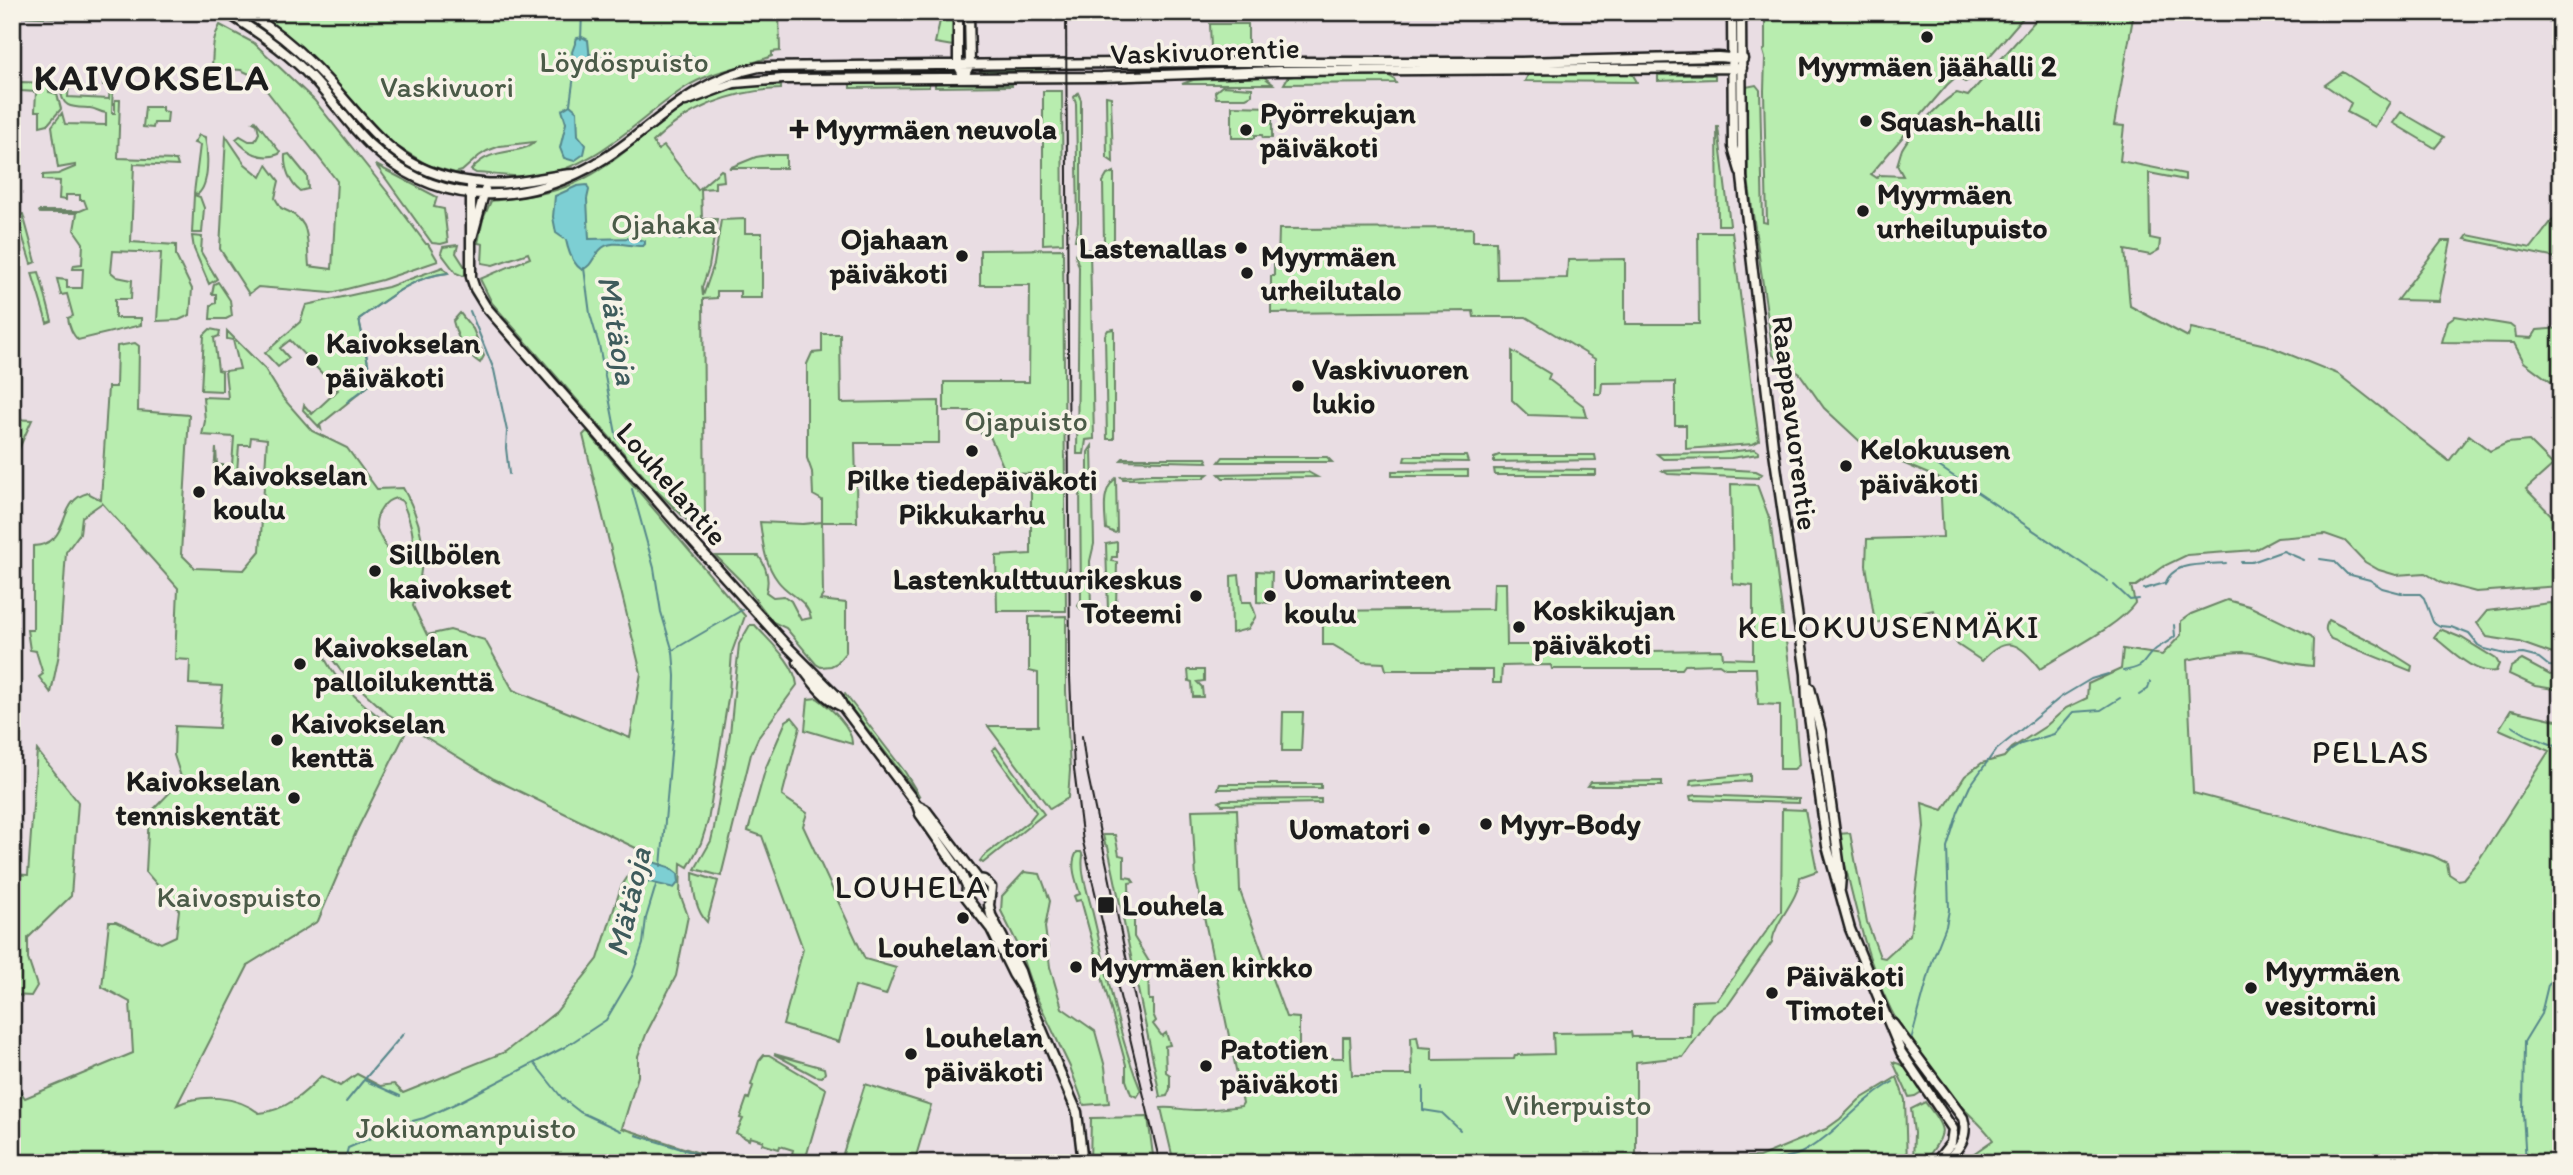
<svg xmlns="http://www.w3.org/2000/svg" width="2573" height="1175" viewBox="0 0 2573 1175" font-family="Itim,sans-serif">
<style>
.green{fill:#b8edaf;stroke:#6a8466;stroke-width:2;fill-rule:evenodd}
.water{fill:#7dcfd3;stroke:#56878a;stroke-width:2}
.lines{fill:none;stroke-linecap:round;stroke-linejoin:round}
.stream{stroke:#56878a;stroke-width:2}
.secondary-casing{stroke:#1c1c1c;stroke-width:13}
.secondary{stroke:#f7f3e8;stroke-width:8}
.rail{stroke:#1c1c1c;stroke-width:2}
.poi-dot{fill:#1c1c1c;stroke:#f7f3e8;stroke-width:2.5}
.labels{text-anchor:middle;stroke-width:7;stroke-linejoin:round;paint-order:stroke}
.street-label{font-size:30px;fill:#1c1c1c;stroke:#f7f3e8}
.park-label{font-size:30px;fill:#4b5b48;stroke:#f7f3e8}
.poi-label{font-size:30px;font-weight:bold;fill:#1c1c1c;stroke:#f7f3e8;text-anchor:start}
.water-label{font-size:32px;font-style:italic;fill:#3e5b5c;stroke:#f7f3e8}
.neighbourhood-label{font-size:32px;letter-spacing:2px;fill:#1c1c1c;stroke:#f7f3e8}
.quarter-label{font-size:33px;letter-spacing:2px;fill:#1c1c1c;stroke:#f7f3e8}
.district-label{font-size:37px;font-weight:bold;letter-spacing:2px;fill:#1c1c1c;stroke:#f7f3e8}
</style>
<rect width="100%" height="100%" fill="#e9dde3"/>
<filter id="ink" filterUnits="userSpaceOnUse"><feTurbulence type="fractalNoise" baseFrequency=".0143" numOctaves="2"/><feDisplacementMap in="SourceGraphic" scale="14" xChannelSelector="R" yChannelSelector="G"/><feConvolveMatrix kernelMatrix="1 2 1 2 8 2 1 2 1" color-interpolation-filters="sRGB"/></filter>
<g filter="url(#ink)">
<path class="green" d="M66 12 114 20 15 16Z
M259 12H779L780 51 772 52V56C743 68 713 70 686 87 637 119 596 169 535 176 515 178 495 174 476 173L471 170C491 145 522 156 534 142L500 146 487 151 479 156 462 171 455 173 428 165 390 142 315 60Z
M942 12H953V46L935 43Z
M1765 12H2028L1969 80 1965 82 1956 77 1947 85 1871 174 1877 178 1880 175 1903 176 1897 165C1899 160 1900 154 1902 149 1910 134 1942 100 1957 93L1968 96 2043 12H2134L2114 125 2124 126 2120 161 2185 174V180L2149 173 2150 238 2160 240 2159 250 2150 255 2125 250 2130 306 2188 337 2191 328 2266 345 2338 374 2449 461 2469 435 2490 451 2507 443 2529 441 2553 465 2526 489 2561 525V586L2476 592 2442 583 2425 573 2396 575 2379 570 2365 562 2345 541 2325 534 2277 538 2255 550 2187 555 2166 565 2136 586H2131L2135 603C2118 627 2065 652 2040 669 2021 644 2007 633 1982 661L1958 645 1933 610 1875 623 1866 565 1867 539 1943 537 1940 479 1867 448 1824 408 1800 374 1773 355 1748 179 1746 87 1756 85 1760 90 1763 222 1767 223 1764 91 1765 58 1763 51 1765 49Z
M1210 24H1248V48H1211Z
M220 25 254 43 314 100 389 194 426 244H428L438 261 382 280 331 293 258 287 249 294 220 249 226 136 245 164 261 177 267 165 279 181 275 198 281 208C313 221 306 236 309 266L332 269 337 181 256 77 241 70 212 68C213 52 212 39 220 25Z
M977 68H1048V72L982 73Z
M2343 72 2390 102 2375 127 2347 112 2351 103 2325 85Z
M103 73H110V78H113L112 113H115V100H120L118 158 176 160 178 166 134 164 131 242 176 245V256L192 289 190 315 179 320 157 321 161 253 113 251 111 272 117 277 132 280 131 299H115V318H141V325L78 340C72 334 69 326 68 318L73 316 67 294 61 295 57 279 67 280V288H82L83 269H73L74 265 82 264 83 243 74 230 77 213H40L39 211H80L87 208 84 200H80V195H66V200L59 199 60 181 43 180V175L58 174 75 167V165L58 168 52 126 62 113 65 124 106 125V113C99 112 97 109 90 108 74 107 61 109 61 89L69 83 68 97 109 99 110 85H103Z
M1535 73H1626L1633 75 1637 82 1525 81 1528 75Z
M1360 75H1387L1394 79 1396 83 1284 84 1288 77 1294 76Z
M1658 75H1715V79L1658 81Z
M1264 77 1273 84H1182L1193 80Z
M20 82 48 83 49 92 57 94 61 109 48 124 40 126V111H35L36 92 21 91Z
M929 82V87L850 88V83Z
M935 82 1012 85V86L935 87Z
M756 85 781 86V89C733 90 687 108 653 142L658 150 664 146 698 190 721 170 723 171 724 181 715 182V188L701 189 702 219H717L709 267 702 287 703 296 714 264 721 220 745 219V233H762V298H740V291H717V298L703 299 705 514 694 527 656 490 492 303 480 279 530 258 528 253 493 265 482 263 483 244 478 243 483 219 491 201C519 197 549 195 575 183 610 168 636 141 666 118 692 99 725 90 756 85Z
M1222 86 1252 88V95L1246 98H1216L1215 92Z
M1043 91H1062L1063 243 1043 244Z
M1078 93 1081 100V240H1075L1078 222 1076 104 1074 97Z
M1106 96 1111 97 1113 162 1107 158Z
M1232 106 1272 107V138H1263L1262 135H1255V138H1232Z
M145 107H162V111L168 112 167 123H154L153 128 143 127Z
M2401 112 2444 137 2435 148 2393 123Z
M255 120 280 152 279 154C262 161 246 152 236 139L240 136 249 141H255L259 133 257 124 253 122Z
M1717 127H1718L1730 225H1718Z
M199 135 205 137C208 151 210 184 198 194L194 193 200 145 194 143Z
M289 154 307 176 308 189 300 191C290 184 284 167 285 155Z
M768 155H786V168H729L756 157Z
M376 165 437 197 434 207 444 209 448 242 441 244 432 243Z
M1114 172V238L1112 243H1104L1103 182 1107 175Z
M194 195 200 197 204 208 202 233H192Z
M2561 209V259L2465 239 2468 235 2531 248Z
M23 214 36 262 31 264 16 215Z
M1473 228V241H1496L1497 279 1567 278 1568 260 1625 259V324H1699L1698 232H1732L1759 441 1753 444 1686 449V425H1675V382L1602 383 1601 394H1595V359L1526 317H1474L1473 311 1271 313V276H1274V264H1278L1279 229Z
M192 236 202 237 201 252 217 279 209 284 194 249Z
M2442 241H2451L2439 301 2397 300Z
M458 245 456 253 465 267V275L463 276 456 273 441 253 443 247Z
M1063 249 1066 611H997L996 556 1031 554V474L1006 473 989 434H981V421L976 411H944V382H1029L1030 285H980V250Z
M1079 249 1090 250 1094 439 1086 440 1084 454H1077L1079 267 1075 254Z
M443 267 448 273C413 276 387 299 359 319L372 383 320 425 321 429 303 410 304 405 312 414 338 390 290 340 280 348 289 358 278 367 265 353 300 322 306 305 388 287Z
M39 272 52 321 47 323 32 273Z
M218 282 230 300 232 316 226 319H210L211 305 216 303V294H212L214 284Z
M460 313 473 329 484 356 480 363C464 352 458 340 453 321Z
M2455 316 2510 325 2515 329 2516 337 2532 338 2537 330 2561 328V382L2555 377 2551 382 2524 362 2514 343 2442 342 2448 321Z
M210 329 220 331 219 336 214 338 218 370 222 371V391L201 390 204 335Z
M1114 329V439H1107L1105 335 1108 330Z
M227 331 265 369 283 398 312 431 347 448 377 489 403 488C427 531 427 559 413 606L427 635 450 630 485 640 513 690 630 738 641 673 583 435 587 431 745 616 732 652 729 693 708 821 701 843 688 867 681 863 680 894 688 916 676 976 647 1032 638 1056V1076L622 1128 730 1163H20L12 1154V1080L25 1098 133 1053 130 1002 102 987 109 922H116L161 943 176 936 179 910 146 872 149 814 182 780 174 755 175 726 219 728 222 686 189 684 190 660 175 659 178 588 102 503 82 517 80 533 66 552 59 654 51 693 39 677 43 674 36 651 30 650 27 630H33V546C73 544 55 501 88 493L101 500 108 387H116L117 346 135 343 139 346 138 411 189 415 181 554 195 568 244 570 260 551 267 439 251 437 250 445H239L237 472 214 470 216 448 217 465H232L234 437 202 435 205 421 203 397 228 398 225 371 240 369 233 340 227 339ZM396 498 402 501C410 520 422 548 401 564L390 562C389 558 389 554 388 551 380 534 369 526 382 508 386 502 389 500 396 498ZM322 645 341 671 388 714 494 779 644 852 621 887 598 959 556 1012 505 1052 403 1093 394 1084 380 1086 357 1074 340 1086 321 1076C304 1094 285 1111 259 1113 237 1096 202 1093 177 1105L249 964 318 921 356 832 405 734C380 720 322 675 322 645Z
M822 334H840L841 403 939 401V443H855L857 522H822L823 595 820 600 846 603V652L837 663 831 666 821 667 816 664 786 628 773 622 741 581 716 556H759C767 568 770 579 766 592L773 597 784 596 791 601 801 620 811 618C807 599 788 595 778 581 764 563 763 543 760 522L803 524 822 522V500L813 495 812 472 807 458V364L812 353 822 352Z
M1512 351 1550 374 1548 379 1584 406 1587 417 1528 415 1512 400Z
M12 419 32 420 12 464Z
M1092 446 1094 544 1090 561 1091 610H1082L1078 606 1081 600 1080 480 1088 471V452Z
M1755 449 1759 452 1758 454 1731 458 1663 459 1657 454 1718 453Z
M1499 455H1595L1596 460 1494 462V457Z
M1407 456H1466L1468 462 1404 461 1405 457Z
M1223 457H1327L1332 462H1219Z
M1123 458H1206L1208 462 1121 460Z
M1494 469 1596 470V475H1495Z
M1720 469 1756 471 1762 474 1758 478 1668 474 1663 471Z
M1468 470V476H1392V471Z
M1308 472 1317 477 1223 478 1219 474Z
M1151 474H1208L1203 478 1123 479 1121 477Z
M1116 478 1117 532 1115 533 1106 529C1105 511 1101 490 1116 478Z
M1731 484 1757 485 1770 520 1794 702 1799 765 1794 769H1780V705L1758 704 1756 668H1725L1719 664 1685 665 1682 669H1552L1551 665 1502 666 1501 683H1493V670H1386L1384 663 1362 662 1333 645H1323V611L1493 609 1494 583H1506L1507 645H1647V651L1722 650 1723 658 1753 659V586L1733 584Z
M1117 542V557H1112L1111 561 1117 562 1116 607 1108 611 1106 544Z
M1257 571 1272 572 1271 603 1257 602Z
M1239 575 1242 602H1251L1256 616 1248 629 1232 633 1231 576Z
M2227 600 2249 606 2311 636 2314 640 2313 666C2289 665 2263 653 2243 652 2224 652 2206 656 2187 660L2193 793 2433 856 2447 863 2449 874 2458 880 2463 879 2478 861 2549 751 2499 729 2511 710 2561 721V1163H1960L1993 1140C1982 1124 1968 1114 1956 1101 1940 1085 1925 1065 1912 1046 1869 983 1855 906 1838 834L1850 833 1867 922 1880 957 1885 958 1910 935 1924 827 1922 803 1943 810 1965 776 1982 763 2004 757 2012 748 2046 726 2066 708 2087 698 2088 684 2121 669 2123 649 2162 655 2181 635V621L2191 614Z
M2550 603 2561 606V657L2519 642 2487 637 2477 623 2487 611Z
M1066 616V691L1070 770 1068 798 1050 809 988 726H1038V673L1029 671V617Z
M2329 620 2379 645 2412 666 2411 671 2331 639C2325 632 2324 628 2329 620Z
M750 625H755C769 641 795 663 797 685L758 738 751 754 721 876 695 869 711 841 714 828 730 734 739 644Z
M2440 629 2462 638 2496 659 2499 664 2496 671C2474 675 2450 649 2434 637Z
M2522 660 2550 675 2561 673V690L2535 686 2509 674 2511 667Z
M1188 670H1204V681L1197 682 1202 687 1203 697H1193L1192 682 1189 681Z
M845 694 905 772 920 797 842 696Z
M817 698C830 707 853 728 852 744L805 730 808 699Z
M1283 712H1303L1301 751H1282Z
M792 717 800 727 782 796 807 813 803 826 865 959 896 968 886 995 855 986 839 1042 783 1025 803 949 762 836 748 831 766 767 786 721Z
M996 747 1044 814 983 863 980 861 983 857 1029 821 1036 812 992 750Z
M37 750 78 802 71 896 28 938V959L37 986 31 996 12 995V874L28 875Z
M1750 774V781L1690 785 1691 780Z
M1662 781V786H1588L1591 782Z
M1220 784H1321V788L1218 789Z
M1696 795 1799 799V803L1691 800 1690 796Z
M1321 799V803L1222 805 1219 802 1223 800Z
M1237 809 1240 891 1286 1017 1299 1018V1058H1343V1037H1350L1352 1075H1412L1411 1037 1417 1036 1419 1047 1432 1048V1060L1514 1059 1515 1055 1554 1054 1553 1033 1631 1032 1632 1037H1691L1692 1001 1717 1000 1781 911 1782 809 1805 810 1817 871 1800 877C1798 902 1776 918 1772 942L1728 1005 1713 1015 1683 1057 1636 1062V1157H1759L1826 1129 1840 1119 1859 1100 1897 1077 1905 1100 1907 1163H1174L1161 1108C1173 1107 1183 1110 1195 1110 1210 1110 1226 1108 1241 1106L1243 1103 1196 878 1192 810Z
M1103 835H1115L1119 855 1124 856V877L1131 878 1134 882 1129 883 1130 918 1134 919V937L1151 965 1152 969 1148 970 1149 1000H1153V1014L1156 1021 1153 1024 1162 1036 1166 1033 1170 1045 1165 1046 1166 1072 1170 1075V1089L1167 1096 1160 1097 1155 1070 1108 847 1105 844Z
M1077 852H1081L1083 856C1080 873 1089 896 1093 914 1107 972 1118 1035 1141 1091L1137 1097 1131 1094 1126 1080V1065L1081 900 1076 901 1074 896 1080 894C1076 880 1069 865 1077 852Z
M1024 872 1040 874 1050 901 1045 927 1050 967 1062 1008 1095 1031 1105 1067 1109 1103 1084 1105 1070 1067 1034 992 1017 943 1001 911 1002 896Z
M693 873 718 881 707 922C695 910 693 890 693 873Z
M774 1054 824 1068 825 1073 822 1077 815 1076Z
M764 1055H769L826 1089 806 1157 792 1154 793 1150 780 1146 779 1149 762 1144 763 1141 750 1137 749 1140 736 1133 743 1119 740 1118 747 1098 749 1099 753 1086 751 1085 759 1061Z
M1893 1062 1906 1066 1923 1091 1915 1096 1909 1097Z
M865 1084 931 1105 914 1163H840Z
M1925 1102C1950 1135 1945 1131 1924 1163H1913L1914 1133 1911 1109Z
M1148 1117 1154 1163H1090L1091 1118Z"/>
<path class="water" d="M582 37 588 40 590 60 582 62 573 59 572 52 577 38Z
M570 105 577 111 578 135 586 145 584 154 574 161 564 158 560 148 566 123 562 110Z
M587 185 589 190 587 199 589 239 633 238 645 241V244L643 246C630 247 611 238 600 250 592 258 593 265 582 270 573 264 568 250 566 240L556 233 553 217 555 196 577 186Z
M640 858 669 867 678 874 679 882 674 888 649 882 647 876 636 871Z"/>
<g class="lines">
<path class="stream" d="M581 39 582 12
M589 54 632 62
M638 63 667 56H693
M570 104 576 61
M679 240 685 237 699 218
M584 268 590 314 599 345 617 439
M470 311 494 370 507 431 506 448 509 474
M347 402 372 383 359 319C387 299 413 276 448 273
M1888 444 1931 461 2108 581
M632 489 654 568 661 612 673 652 675 676 674 720 661 866
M2320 559 2334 561 2347 574 2370 580 2382 588 2405 594H2420L2424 598 2433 622 2440 626 2451 627 2469 634 2478 645 2485 649 2509 655 2523 654 2539 658 2549 666 2561 667
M2241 562H2252L2283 551 2304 560
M2114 585 2130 600 2138 599
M2165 585C2172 560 2205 565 2226 563
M2144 589 2165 583
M673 650 742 610
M2123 671C2150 666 2139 662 2156 649 2163 644 2169 642 2175 636L2174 625
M2139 695 2148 689 2150 682
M2512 726 2527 735 2561 748
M2007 753 2021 744 2054 734 2073 712 2101 710 2120 698
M1911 1040 1933 959 1946 926 1949 910 1947 847 1958 812 1970 786 1995 751 2061 697 2091 679 2108 674
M535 1064 562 1098 580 1112 621 1131
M1423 1087V1110L1442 1113 1460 1130
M400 1096 364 1080 404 1033
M346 1102 363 1081
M636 1135 727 1163
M344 1163 348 1148 405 1123 424 1118 459 1102 565 1047 606 1020 632 976 643 944 646 918 656 885
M1746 1163C1763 1160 1786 1160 1801 1153 1836 1135 1859 1101 1893 1082
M2526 1163 2523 1113 2524 1042 2541 1014 2548 985 2561 962"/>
<g class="secondary-casing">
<path id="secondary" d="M226 12C254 30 282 48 306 72 329 94 346 122 369 144 432 204 513 208 588 168 651 134 684 82 759 67L1202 62H1520L1718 57 1743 59
M246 12C270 27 293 45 313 65 370 122 390 176 483 183 514 186 543 176 573 174
M958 12V65L964 76
M1732 12 1733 147 1740 171
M1741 12 1742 177 1773 445 1806 674 1807 702 1827 846 1850 929 1901 1052 1953 1129 1951 1143 1935 1163
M964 76 970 64 969 12
M686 101 734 83 783 79 1102 77 1278 71 1742 68
M471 182V277L475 289 486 307 694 543 786 645 838 697 843 707 917 805 920 814 961 873 967 886 966 897 991 929 1013 974 1029 999
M472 238 485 190
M798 662C810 678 823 699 843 707
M1810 688 1821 732 1841 876 1840 889
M917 805 925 809 978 879
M967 886 978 879 984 880 991 887 989 905 991 915 1020 971 1029 999 1077 1112 1083 1163
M1893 1024 1963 1118C1969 1138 1958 1149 1945 1163"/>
</g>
<use href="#secondary" class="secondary"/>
<path class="rail" d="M1066 12 1070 677 1074 769 1083 842 1160 1163
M1082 736 1086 766 1154 1090"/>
</g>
</g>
<g class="poi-dot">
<circle cx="1927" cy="37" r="7"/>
<circle cx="1866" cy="121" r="7"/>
<path d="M795.5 118.5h7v7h7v7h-7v7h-7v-7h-7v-7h7z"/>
<circle cx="1246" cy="130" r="7"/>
<circle cx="1863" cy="211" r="7"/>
<circle cx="1241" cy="248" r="7"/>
<circle cx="962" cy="256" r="7"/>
<circle cx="1247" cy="273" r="7"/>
<circle cx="312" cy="360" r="7"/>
<circle cx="1298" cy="386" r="7"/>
<circle cx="972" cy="451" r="7"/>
<circle cx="1846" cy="466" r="7"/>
<circle cx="199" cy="492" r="7"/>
<circle cx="375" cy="571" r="7"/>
<circle cx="1196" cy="596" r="7"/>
<circle cx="1270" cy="596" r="7"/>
<circle cx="1519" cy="627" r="7"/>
<circle cx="300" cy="664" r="7"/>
<circle cx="277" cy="740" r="7"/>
<circle cx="294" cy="798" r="7"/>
<circle cx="1486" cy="824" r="7"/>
<circle cx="1424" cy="829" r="7"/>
<rect x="1097" y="896" width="18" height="18" rx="3.5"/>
<circle cx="963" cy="918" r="7"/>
<circle cx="1076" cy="967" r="7"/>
<circle cx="2251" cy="988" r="7"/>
<circle cx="1772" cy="993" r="7"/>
<circle cx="911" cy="1054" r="7"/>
<circle cx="1206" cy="1066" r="7"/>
</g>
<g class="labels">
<g class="street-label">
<text transform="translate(1205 51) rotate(-2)" y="10">Vaskivuorentie</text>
<text transform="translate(1795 423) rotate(83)" y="10">Raappavuorentie</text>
<text transform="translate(672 484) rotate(49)" y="10">Louhelantie</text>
</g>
<g class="park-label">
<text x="624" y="72">Löydöspuisto</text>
<text x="447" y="97">Vaskivuori</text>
<text x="664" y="234">Ojahaka</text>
<text x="1026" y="431">Ojapuisto</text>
<text x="239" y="907">Kaivospuisto</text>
<text x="1578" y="1115">Viherpuisto</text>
<text x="466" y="1138">Jokiuomanpuisto</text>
</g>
<g class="poi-label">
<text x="1927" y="76" text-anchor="middle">Myyrmäen jäähalli 2</text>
<text x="1260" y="123">Pyörrekujan<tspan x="1260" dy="34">päiväkoti</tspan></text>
<text x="1880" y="131">Squash-halli</text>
<text x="815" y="139">Myyrmäen neuvola</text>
<text x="1877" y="204">Myyrmäen<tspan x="1877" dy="34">urheilupuisto</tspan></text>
<text x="948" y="249" text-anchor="end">Ojahaan<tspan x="948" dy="34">päiväkoti</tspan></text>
<text x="1227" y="258" text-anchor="end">Lastenallas</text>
<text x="1261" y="266">Myyrmäen<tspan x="1261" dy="34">urheilutalo</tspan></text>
<text x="326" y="353">Kaivokselan<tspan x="326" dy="34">päiväkoti</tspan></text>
<text x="1312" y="379">Vaskivuoren<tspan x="1312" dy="34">lukio</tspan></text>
<text x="1860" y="459">Kelokuusen<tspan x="1860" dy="34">päiväkoti</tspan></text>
<text x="213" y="485">Kaivokselan<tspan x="213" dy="34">koulu</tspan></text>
<text x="972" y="490" text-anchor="middle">Pilke tiedepäiväkoti<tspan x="972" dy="34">Pikkukarhu</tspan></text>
<text x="389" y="564">Sillbölen<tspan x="389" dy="34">kaivokset</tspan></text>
<text x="1182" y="589" text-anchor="end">Lastenkulttuurikeskus<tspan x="1182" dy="34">Toteemi</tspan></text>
<text x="1284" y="589">Uomarinteen<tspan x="1284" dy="34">koulu</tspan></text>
<text x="1533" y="620">Koskikujan<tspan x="1533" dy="34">päiväkoti</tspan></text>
<text x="314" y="657">Kaivokselan<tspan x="314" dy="34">palloilukenttä</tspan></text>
<text x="291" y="733">Kaivokselan<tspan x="291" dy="34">kenttä</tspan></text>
<text x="280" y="791" text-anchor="end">Kaivokselan<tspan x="280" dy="34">tenniskentät</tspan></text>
<text x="1500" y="834">Myyr-Body</text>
<text x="1410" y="839" text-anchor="end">Uomatori</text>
<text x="1122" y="915">Louhela</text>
<text x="963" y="957" text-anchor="middle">Louhelan tori</text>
<text x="1090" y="977">Myyrmäen kirkko</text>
<text x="2265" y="981">Myyrmäen<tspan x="2265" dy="34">vesitorni</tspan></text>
<text x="1786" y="986">Päiväkoti<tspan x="1786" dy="34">Timotei</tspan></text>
<text x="925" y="1047">Louhelan<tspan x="925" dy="34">päiväkoti</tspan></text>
<text x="1220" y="1059">Patotien<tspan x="1220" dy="34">päiväkoti</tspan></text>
</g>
<g class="water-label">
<text transform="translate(618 330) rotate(80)" y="11">Mätäoja</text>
<text transform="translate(628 902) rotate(-77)" y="11">Mätäoja</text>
</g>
<g class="neighbourhood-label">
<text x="1889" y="638">KELOKUUSENMÄKI</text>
<text x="2371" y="763">PELLAS</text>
</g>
<g class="quarter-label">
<text x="912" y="898">LOUHELA</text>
</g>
<g class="district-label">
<text x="152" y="90">KAIVOKSELA</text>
</g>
</g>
<rect width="2573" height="1175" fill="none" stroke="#f7f3e8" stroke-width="42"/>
<rect x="21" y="21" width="2531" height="1133" fill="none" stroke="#1c1c1c" stroke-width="2.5" filter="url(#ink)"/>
</svg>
